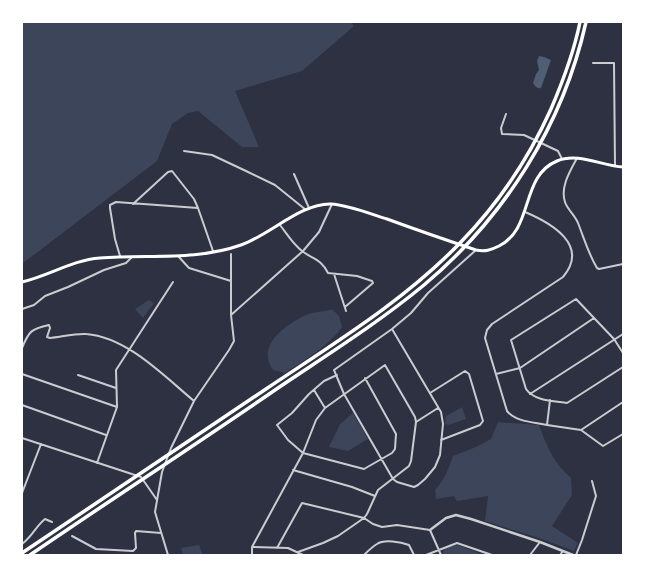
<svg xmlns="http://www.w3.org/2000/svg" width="645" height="577" viewBox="0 0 645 577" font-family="'Space Grotesk',sans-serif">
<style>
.green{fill:#3c4559}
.water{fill:#4f5d75}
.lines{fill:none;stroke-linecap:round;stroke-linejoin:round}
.minor{stroke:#caccd0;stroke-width:2}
.tertiary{stroke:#caccd0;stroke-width:2.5}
.primary{stroke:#fff;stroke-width:3}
.motorway{stroke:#fff;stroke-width:3.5}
</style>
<rect width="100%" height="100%" fill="#2d3142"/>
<path class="green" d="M22 22H351L354 26 302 71 235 91 259 147H242L198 111 188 113 172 124 157 161 22 264Z
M149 300 154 303 143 318 135 309Z
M329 310H333L339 316 342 327C331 344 302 362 285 373L273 370C256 346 284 326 304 316 311 312 321 312 329 310Z
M462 407 466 419 449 425 445 424 446 416Z
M353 413 368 439 348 451 329 447 340 424Z
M498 422 539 425C546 445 555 465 571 478L572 495 552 526 578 543 574 551 542 539 485 521 488 496 457 501 454 496 436 499 435 490C444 480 449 468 453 456L476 447 491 439Z
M199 545 203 555H183L181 548Z
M458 545 478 553 479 555H444L443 552C446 546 452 546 458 545Z"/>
<path class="water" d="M539 56 544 57 551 60 541 88C537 89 535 86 533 83L536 74 539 70 537 61Z"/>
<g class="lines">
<path class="minor" d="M593 63H614L615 166
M506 114 501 128 502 134 524 135 558 151 562 159
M184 151 212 155 246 171 275 185 306 210
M577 158C570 171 560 187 565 202 567 209 575 215 578 223 584 238 588 253 597 268L599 269 623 264
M294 174 309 208
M133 204 168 172 172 171 194 199 198 208
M525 212C551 223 590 245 563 277L492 324 487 330 485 338 507 411C516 422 533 422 547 425
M280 225C287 234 293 244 302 251 314 260 321 259 328 273L357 276 372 281 373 283 345 307
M120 256 115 239 110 208V205L116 202 198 208 213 251
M178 256 189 268 231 281
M334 274 346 311
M22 309 34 305 45 296 68 287 104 270 126 263 132 257
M231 315 303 251 319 232 332 204
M392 329 441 412 443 424 440 455 435 467 425 479 418 485 414 487 397 482 393 479 344 394 334 370 392 329 411 313 428 293 476 250
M22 348C29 331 31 329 49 325L50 328 47 337 50 338C60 337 78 333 86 334 127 337 164 376 194 401
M623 353 614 339 576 299 511 340 526 389C534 401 554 401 567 403L623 367
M22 374 117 407
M496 374 520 368 594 318
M78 375 116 388
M337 375 324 381 309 394 292 413 277 425 288 440 303 453 364 469 392 453 395 449 396 434 365 378
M314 390 325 408
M430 393 465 371 469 374 483 421 480 425 441 440
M530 394 623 334
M550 400 547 425 581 430 603 446 623 434
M22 405 106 435
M416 422 438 408
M581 430 623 402
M22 438 141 477 157 500
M97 463 117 407 116 370 173 282
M293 470 352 487 375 496
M22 493 41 444
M72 536 96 549 133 551 136 548 135 533 136 531 161 533
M22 544C32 537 36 526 45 519L52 522
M252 547 288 548 303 555
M277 548 302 503 364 518 373 524 382 527 397 525 430 530 441 555
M168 555 155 512 162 472 171 448 194 401 229 350 234 341 231 315V254
M252 555V547L303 453 316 420 325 408 385 365 415 417 416 422 411 461 409 466 378 490 367 514 364 518 338 536 323 543 298 552
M364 555C368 551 372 547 377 544 384 539 401 542 409 545L414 555
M426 555 457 543 492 555
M530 555 540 542
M560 555 563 551
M576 555 582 540 596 496 592 481"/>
<path class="tertiary" d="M430 530 446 518 456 515 471 519 540 542 573 555"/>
<path class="primary" d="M22 282C49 276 72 260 100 258 147 254 196 261 241 245 270 235 301 203 331 204 348 205 371 214 387 219 417 230 446 240 476 250 485 252 491 250 499 246 534 229 520 176 557 161 578 152 602 166 623 167"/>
<path class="motorway" d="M22 553C103 498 185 444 266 389 333 344 404 301 460 243 497 205 529 158 551 109 563 81 574 52 580 22
M30 555C112 499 195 445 278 388 327 355 378 323 424 285 505 217 563 125 586 22"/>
</g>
<rect width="645" height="577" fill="none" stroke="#ffffff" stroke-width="46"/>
</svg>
